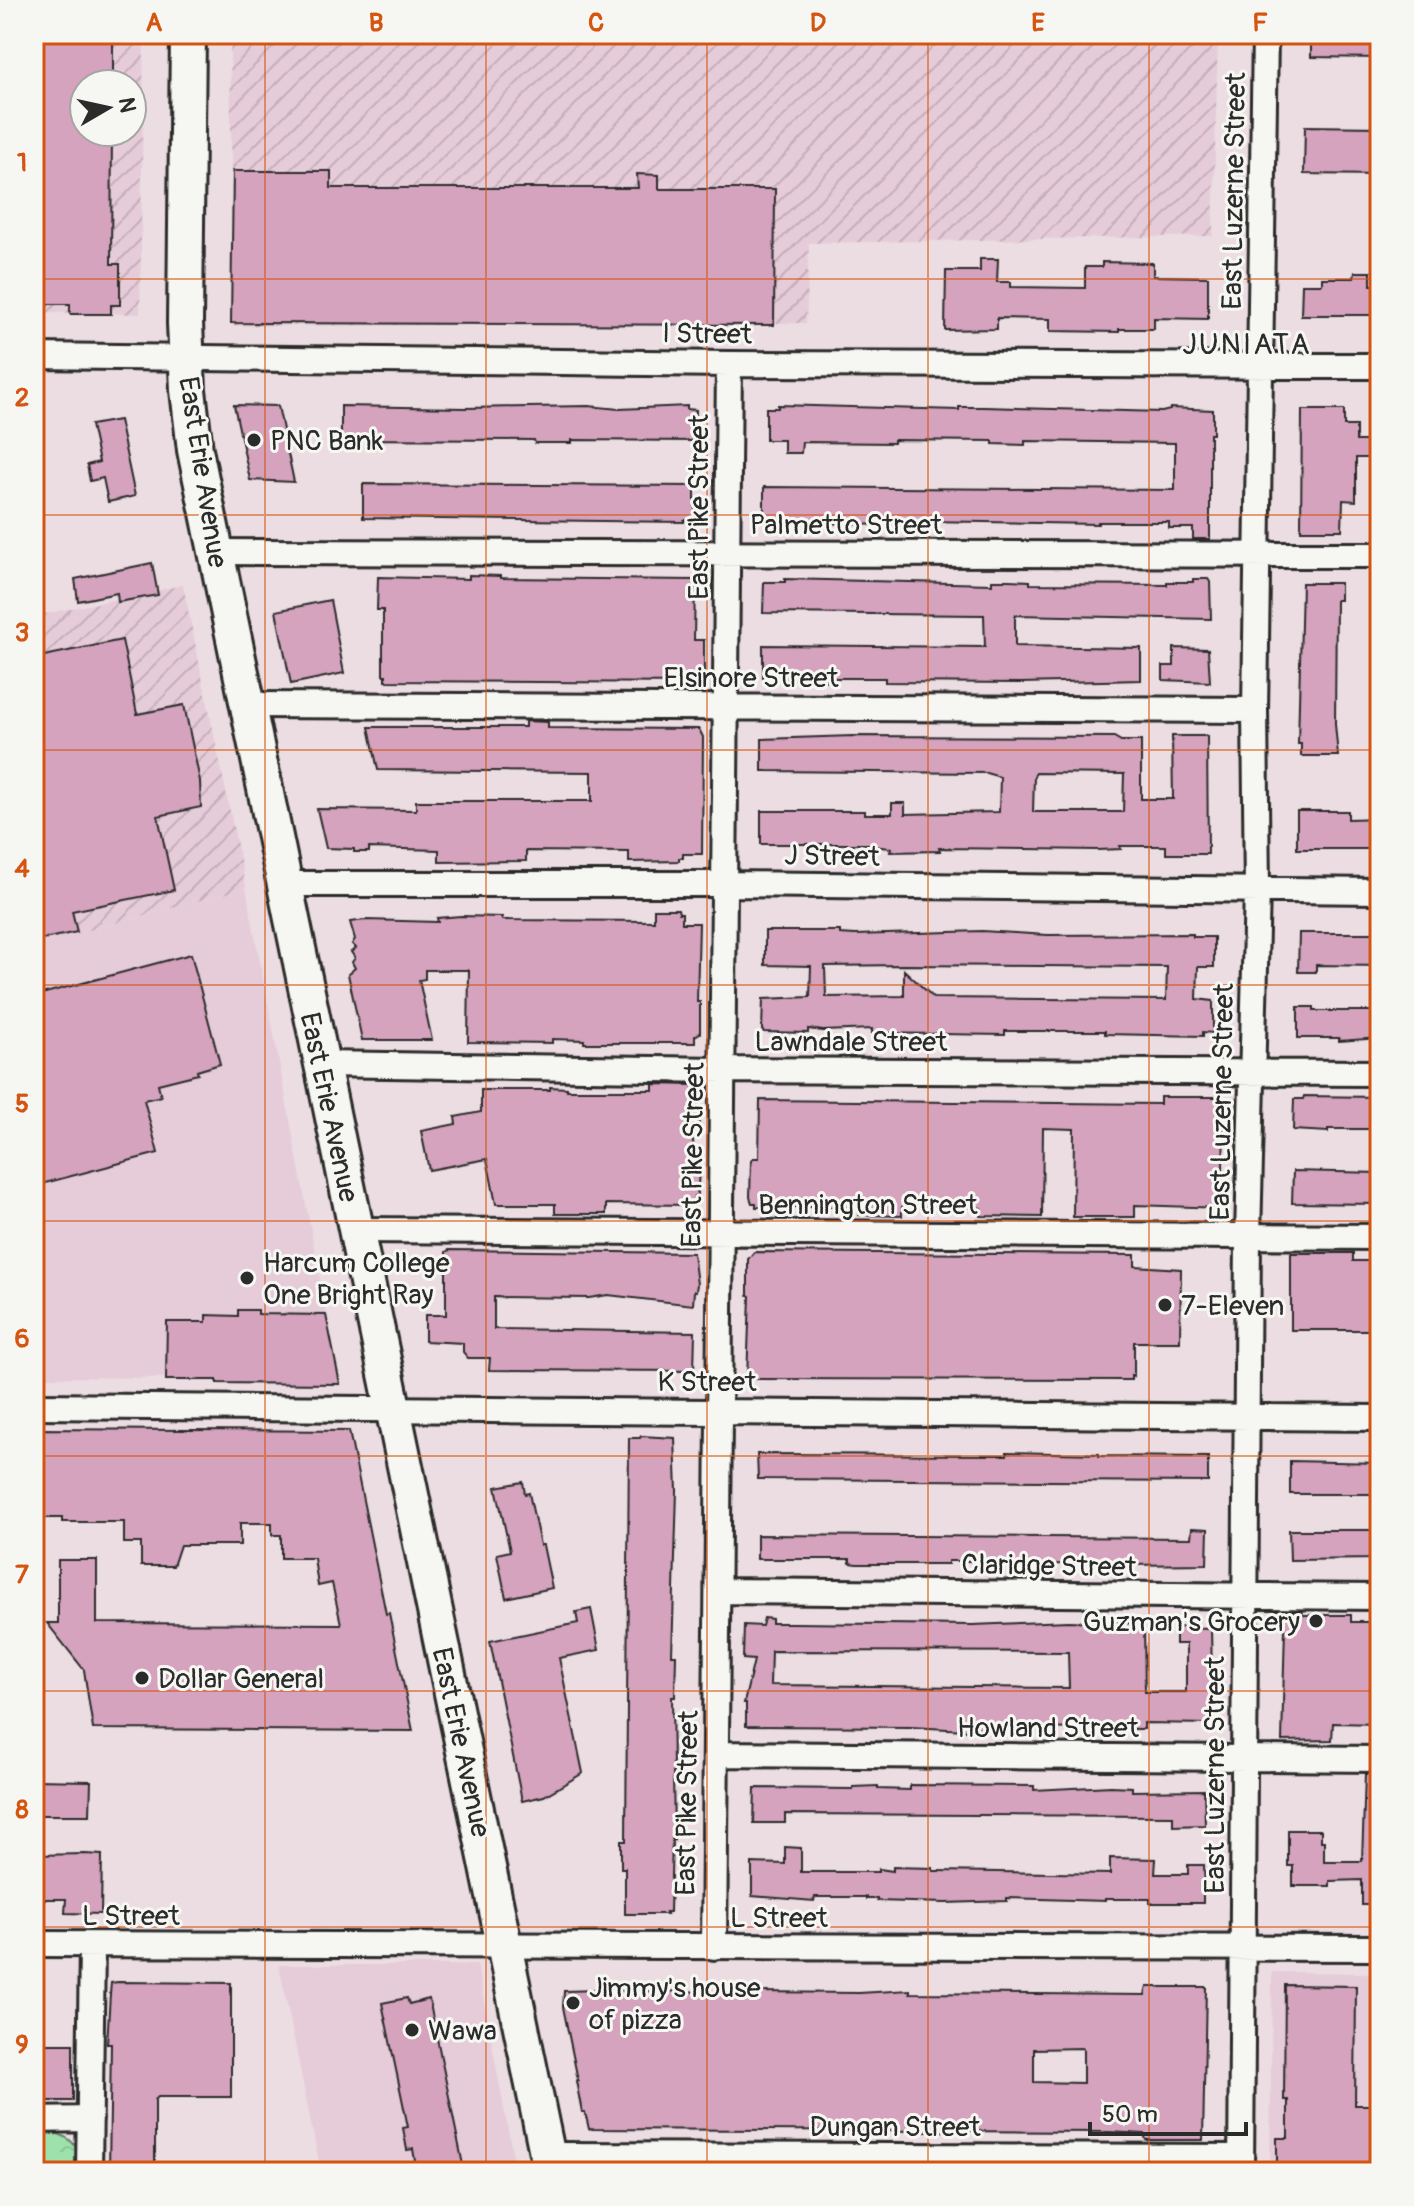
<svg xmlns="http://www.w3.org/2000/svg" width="1414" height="2206" viewBox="0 0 1414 2206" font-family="Pangolin,sans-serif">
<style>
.built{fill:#e5ccd8}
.industrial{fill:url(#industrial-furrows);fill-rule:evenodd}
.park{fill:url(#park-crowns);stroke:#64866c;stroke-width:2}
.building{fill:#d6a3bf;stroke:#2b2b2b;stroke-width:2;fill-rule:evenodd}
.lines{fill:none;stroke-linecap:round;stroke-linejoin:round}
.minor-casing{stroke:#2b2b2b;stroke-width:30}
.secondary-casing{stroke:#2b2b2b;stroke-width:40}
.minor{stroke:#f6f6f2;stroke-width:24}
.secondary{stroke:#f6f6f2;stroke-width:34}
.grid{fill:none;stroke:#d5540f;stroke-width:2;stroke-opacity:0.55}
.poi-dot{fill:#2b2b2b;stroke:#f6f6f2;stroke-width:3}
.labels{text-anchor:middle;stroke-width:6;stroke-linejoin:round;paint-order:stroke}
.street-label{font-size:28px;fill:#2b2b2b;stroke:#f6f6f2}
.poi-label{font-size:28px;fill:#2b2b2b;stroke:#f6f6f2;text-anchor:start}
.neighbourhood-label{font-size:30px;letter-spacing:2px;fill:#2b2b2b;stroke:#f6f6f2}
.neatline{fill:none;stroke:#d5540f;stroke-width:3}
.grid-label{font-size:26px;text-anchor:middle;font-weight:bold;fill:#d5540f}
</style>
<defs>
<pattern id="industrial-furrows" width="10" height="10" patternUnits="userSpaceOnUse" patternTransform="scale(2)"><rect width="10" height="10" fill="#e5ccd8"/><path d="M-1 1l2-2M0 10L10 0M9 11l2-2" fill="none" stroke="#c5afba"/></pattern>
<pattern id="park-crowns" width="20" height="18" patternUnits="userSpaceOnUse" patternTransform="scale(2)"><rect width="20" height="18" fill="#9ee1ac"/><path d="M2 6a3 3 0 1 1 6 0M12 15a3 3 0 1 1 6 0" fill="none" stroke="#88c194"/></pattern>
</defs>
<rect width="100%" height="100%" fill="#ecdde3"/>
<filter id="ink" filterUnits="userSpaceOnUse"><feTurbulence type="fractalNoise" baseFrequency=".0125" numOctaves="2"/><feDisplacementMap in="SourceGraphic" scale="16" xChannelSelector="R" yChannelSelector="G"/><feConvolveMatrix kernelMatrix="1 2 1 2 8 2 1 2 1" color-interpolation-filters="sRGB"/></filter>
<g filter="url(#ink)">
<path class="built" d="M246 888 339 1379 34 1377V945Z
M279 1965H477L516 2172H321Z
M1272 1972 1380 1973V2171L1270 2169Z"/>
<path class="industrial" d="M34 34H144L140 314 34 312ZM84 84H132V132H84Z
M230 34H1218L1213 236 809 243 806 323 233 326Z
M183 585 246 888 34 945V591L40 615Z"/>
<path class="park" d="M34 2130C63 2132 82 2139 81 2172H34Z"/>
<path class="building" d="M34 34H113V84H84V132H112L111 264H120V305H111V314H70V304H34Z
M1311 34H1380V58L1311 57Z
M1305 126 1380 127V175L1304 174Z
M233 171H331V188H638L637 174 659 175V189H775L774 325 231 323Z
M980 259H998L997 282H1011V287L1085 288V267H1102V262L1153 263V276L1208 277V319L1154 318V329H1119V332L1050 331V319L997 318V329L945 330 946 271H980Z
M1355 272H1371V285H1380V315H1301L1302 284H1322V278H1354Z
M234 405 278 406 294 482 250 480Z
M778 405 959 410V407H984L1162 412 1170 410V408L1213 410V434H1210V539H1193V528H1169V522H1098V524L926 521V525H882L764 521V487L1175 490V443L1025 441V445L993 444V441L894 440V443L802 442 801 453H784V440H766V408H778Z
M341 406 465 408 588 406 619 409 687 406V409L696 410V441L572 440V443H535L534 440 341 439Z
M1302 410H1344V426H1356V441H1380V458H1356V501L1343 500 1342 530H1301Z
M119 420 135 496 108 502 103 478 90 481 87 465 99 462 91 425Z
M363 484 695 486V520H684V522L363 518Z
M152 563 158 595 118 602 117 593 78 601 75 579Z
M469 575 500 576V578L695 580 694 640H704V675H701L698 683 386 681V675H383V610H377L378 577 469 579Z
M785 579 992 584V580H1008L1030 581V584L1167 585V582H1193V579H1208L1210 582 1211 619 1015 615V646L1141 648V680L1021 683 885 682V678H827V681L763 677V645L985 647 984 615 763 613 764 582H785Z
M1302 583H1340V600H1336L1335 724 1338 756H1301V744H1298Z
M330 600 344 673 291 684 276 611Z
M122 640 137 714 184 705 200 781 201 807 158 816 174 890 72 911 77 932 34 941V658Z
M1174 648 1208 649 1210 682 1163 680V666H1174Z
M525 721 548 722V728L699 729 703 737 702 854H683V858H679V861L629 862V852L526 851V861L439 862V850L369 848V852H354V849L326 848 317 809 416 810V801H592V772L378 770 369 727H525Z
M853 736 1114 737 1121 741H1141V799H1173L1172 736H1207L1208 854H1166V846H1120L1121 849 1098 850 939 848 940 851 890 852 891 848 869 846V844H761V811H865V814H892V803H905V814L999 812 1000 777 986 773 762 771V739ZM1036 773 1124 774 1123 812H1033L1034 776Z
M1297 811H1348V819L1380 818V849H1297Z
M654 909H678L679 913H682V923H699L697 1002H700V1033L695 1036V1043H584V1040L552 1039V1043L468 1042 469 970H425V979L419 980 432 1040H362L348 974 355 968 352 962 355 958 351 952 356 948 352 944 355 939 350 922 366 920 438 922 437 918 461 916 502 917V920L654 921Z
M765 931H840V934L855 935 982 931 1048 935 1193 934V937H1214V967H1198L1197 999 1213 1001V1033L1203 1032V1036L1105 1034V1031H1005V1035L872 1033V1029L823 1031 808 1029V1033L764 1032 762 1030 763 999 810 997 811 966 765 965ZM904 965 1167 967 1166 1000 934 998 904 970V996L826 997 825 966Z
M1299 933H1380V966L1316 965V972H1298Z
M191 954 220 1064 197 1071 198 1074 158 1084 161 1096 144 1100 158 1153 34 1186V996Z
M1298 1007H1314V1011H1380V1038L1339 1041V1038H1298Z
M653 1084 693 1085V1088H697L699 1122 698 1129 692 1128 695 1167 699 1172 697 1196H694L693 1205 606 1204V1214H555V1204H496L487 1159 429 1170 421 1131 456 1124 455 1117 481 1112V1090H550V1087L567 1088V1090H653Z
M1304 1096 1378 1097 1380 1129H1328V1132L1293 1130 1294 1099H1303Z
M1160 1097H1216L1221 1105V1128L1224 1129 1222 1208 1135 1205V1217H1073L1074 1129 1043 1128 1042 1217 981 1216V1208L932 1205V1207H902V1216L859 1215V1207H756V1203H752L750 1197 751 1161 753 1158H759L760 1100 1160 1104Z
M1293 1171 1380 1173V1204L1292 1203Z
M449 1250 693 1253 697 1284 696 1291H694L693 1305 608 1295 589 1298 494 1297V1329L695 1332 694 1371 489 1370 490 1358H468L463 1352V1343L425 1341V1315H446V1252Z
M754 1252 1135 1255V1266L1181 1269 1180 1342H1134V1376L1131 1375V1380L747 1379 750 1296 748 1295V1259Z
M1291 1253H1353V1261H1380V1330H1291Z
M238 1310H258V1314L326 1315 340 1384 217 1383V1380H166L167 1322H206V1315L238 1316Z
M34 1429 349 1431 386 1614 389 1613 413 1731 93 1729 84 1670 47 1623H58V1560H97V1623L341 1624 332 1583 318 1586 314 1558H281V1535H272V1523H240V1545H180L173 1566H141V1543H124V1522H62V1518H34Z
M641 1436 675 1438 677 1491 672 1655H676L675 1697H672L674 1840 672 1839 670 1912H666L667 1914H625V1868H621V1841H626L629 1438H640Z
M1007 1452 1099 1454V1456L1208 1457V1482L758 1479 757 1454 1007 1455Z
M1290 1461 1380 1463V1494H1290Z
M523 1482 525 1494 529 1493 540 1545H543L552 1588 506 1598 497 1554 510 1551 496 1487Z
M1192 1528 1208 1529 1207 1564 1127 1565 1066 1562V1564L1016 1565 1006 1564 1005 1561H948V1564H856L850 1563V1559H757V1535L1191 1538Z
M1289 1530H1380V1559L1290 1560Z
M591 1609 599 1650 559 1658 583 1773 544 1796 522 1801 490 1641 578 1623 576 1612Z
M1282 1611H1303L1302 1615H1351V1622H1380V1724L1333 1723 1332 1740 1282 1741 1285 1627H1282Z
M764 1618 772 1619V1623H793L973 1625 1068 1621 1133 1623 1132 1626H1144L1145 1692H1186V1644H1176V1627L1211 1628 1213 1721 1212 1724 1144 1723V1729L979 1728 966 1730 911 1727 746 1726V1703H744L754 1660 743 1659 744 1625 762 1626ZM771 1651 1068 1652 1069 1688 770 1685Z
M1365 1774H1380V1905H1362V1880L1330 1881V1886H1293V1866H1288V1830H1321V1841H1324V1861H1362Z
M34 1780 91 1781 90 1815H34Z
M910 1785 1034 1786V1790L1111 1786 1132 1787V1791L1204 1790 1205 1825 1173 1826V1816L785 1814V1823H754L755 1788 853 1789V1787L878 1786V1789L910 1790Z
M785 1847 801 1848V1872H879V1869L893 1871V1867L933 1868V1871H937L1110 1874V1858L1156 1859 1155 1874H1188V1865H1204L1205 1893H1203V1903H1150V1899H1105V1901L1007 1898V1901L945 1903 877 1901V1899H866V1897H815L814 1901 752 1896V1863L785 1864Z
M85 1854 102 1855 101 1914 65 1913 66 1899H34V1855Z
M118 1982 231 1983V2097H158L155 2100V2172H109L111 2044H107L110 1994 111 1983Z
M599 1984 621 1985V1991L859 1993 910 1990V1993L1145 1995 1147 1987H1206L1203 2140H1146L1144 2134 1109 2132 589 2129 585 2112H582L576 2081 578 2080 563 2007 564 1991 599 1990ZM1083 2048V2083L1034 2082V2049Z
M1285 1985 1356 1986 1355 2105H1380V2172H1277V2138H1288V2100H1284Z
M407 1998 409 2004 429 1999 463 2165 416 2167 413 2149 407 2150 403 2128 408 2127 382 2003Z
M34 2044H73V2101H34Z"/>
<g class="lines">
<g class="minor-casing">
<path id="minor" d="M34 356 729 364 1380 366
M215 552 1380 555
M247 705 1255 710
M284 884H724L1380 891
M321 1064 722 1070 1380 1073
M355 1230 1380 1237
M34 1406 1380 1418
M718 1591 1380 1597
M716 1754 1380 1759
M34 1944 1380 1948
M714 1947 729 364
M34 2120 90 2119
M548 2155 1241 2157
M89 2172 92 1945
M1241 2172 1248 1236 1257 890 1255 710 1265 34"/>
</g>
<g class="secondary-casing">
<path id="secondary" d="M188 34 185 323 188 390 195 450 551 2172"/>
</g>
<use href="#minor" class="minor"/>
<use href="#secondary" class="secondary"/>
</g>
</g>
<path class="grid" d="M265 34V2172M486 34V2172M707 34V2172M928 34V2172M1149 34V2172M34 279H1380M34 515H1380M34 750H1380M34 985H1380M34 1221H1380M34 1456H1380M34 1691H1380M34 1927H1380"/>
<g class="poi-dot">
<circle cx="254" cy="440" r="8"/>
<circle cx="247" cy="1278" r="8"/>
<circle cx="1165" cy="1305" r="8"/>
<circle cx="1316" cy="1621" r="8"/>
<circle cx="142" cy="1678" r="8"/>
<circle cx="573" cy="2003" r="8"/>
<circle cx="412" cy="2030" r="8"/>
</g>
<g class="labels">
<g class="street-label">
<text transform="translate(1233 191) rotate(-89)" y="10">East Luzerne Street</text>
<text transform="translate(707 333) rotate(1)" y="10">I Street</text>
<text transform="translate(204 472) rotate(81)" y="10">East Erie Avenue</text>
<text transform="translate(698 507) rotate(-90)" y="10">East Pike Street</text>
<text x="846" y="534">Palmetto Street</text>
<text x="751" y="687">Elsinore Street</text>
<text transform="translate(832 855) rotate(1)" y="10">J Street</text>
<text x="851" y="1051">Lawndale Street</text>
<text transform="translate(1221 1102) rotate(-89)" y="10">East Luzerne Street</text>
<text transform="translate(330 1107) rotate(78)" y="10">East Erie Avenue</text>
<text transform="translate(692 1155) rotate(-89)" y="10">East Pike Street</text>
<text x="868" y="1214">Bennington Street</text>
<text x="707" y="1391">K Street</text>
<text transform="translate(1049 1565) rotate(1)" y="10">Claridge Street</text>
<text x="1048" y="1737">Howland Street</text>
<text transform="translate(462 1742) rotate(78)" y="10">East Erie Avenue</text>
<text transform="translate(1214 1775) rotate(-90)" y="10">East Luzerne Street</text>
<text transform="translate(686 1803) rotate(-89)" y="10">East Pike Street</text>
<text x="131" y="1925">L Street</text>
<text x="779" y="1927">L Street</text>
<text x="895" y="2136">Dungan Street</text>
</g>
<g class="poi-label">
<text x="270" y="450">PNC Bank</text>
<text x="263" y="1272">Harcum College<tspan x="263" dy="32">One Bright Ray</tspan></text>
<text x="1181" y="1315">7-Eleven</text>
<text x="1300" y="1631" text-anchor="end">Guzman's Grocery</text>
<text x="158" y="1688">Dollar General</text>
<text x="589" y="1997">Jimmy's house<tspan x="589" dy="32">of pizza</tspan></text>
<text x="428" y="2040">Wawa</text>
</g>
<g class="neighbourhood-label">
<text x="1247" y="354">JUNIATA</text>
</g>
</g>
<rect width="1414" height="2206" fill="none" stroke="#f6f6f2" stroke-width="88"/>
<g transform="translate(108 108) rotate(81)"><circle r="38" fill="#f6f6f2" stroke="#a5a5a2" stroke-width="2"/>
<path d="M0-6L14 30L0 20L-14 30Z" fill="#2b2b2b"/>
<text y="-12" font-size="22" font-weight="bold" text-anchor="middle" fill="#2b2b2b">N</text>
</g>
<path d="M1090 2122v12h156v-12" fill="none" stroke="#2b2b2b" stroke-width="4"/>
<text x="1102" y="2122" font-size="24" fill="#2b2b2b" stroke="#f6f6f2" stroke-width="6" paint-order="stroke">50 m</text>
<rect x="44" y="44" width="1326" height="2118" class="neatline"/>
<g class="grid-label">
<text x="154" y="31">A</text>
<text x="376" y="31">B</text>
<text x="596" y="31">C</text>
<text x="818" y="31">D</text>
<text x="1038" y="31">E</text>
<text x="1260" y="31">F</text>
<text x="22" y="171">1</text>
<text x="22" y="406">2</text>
<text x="22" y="641">3</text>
<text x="22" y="877">4</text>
<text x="22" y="1112">5</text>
<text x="22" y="1347">6</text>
<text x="22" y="1583">7</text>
<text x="22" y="1818">8</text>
<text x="22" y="2053">9</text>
</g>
</svg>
